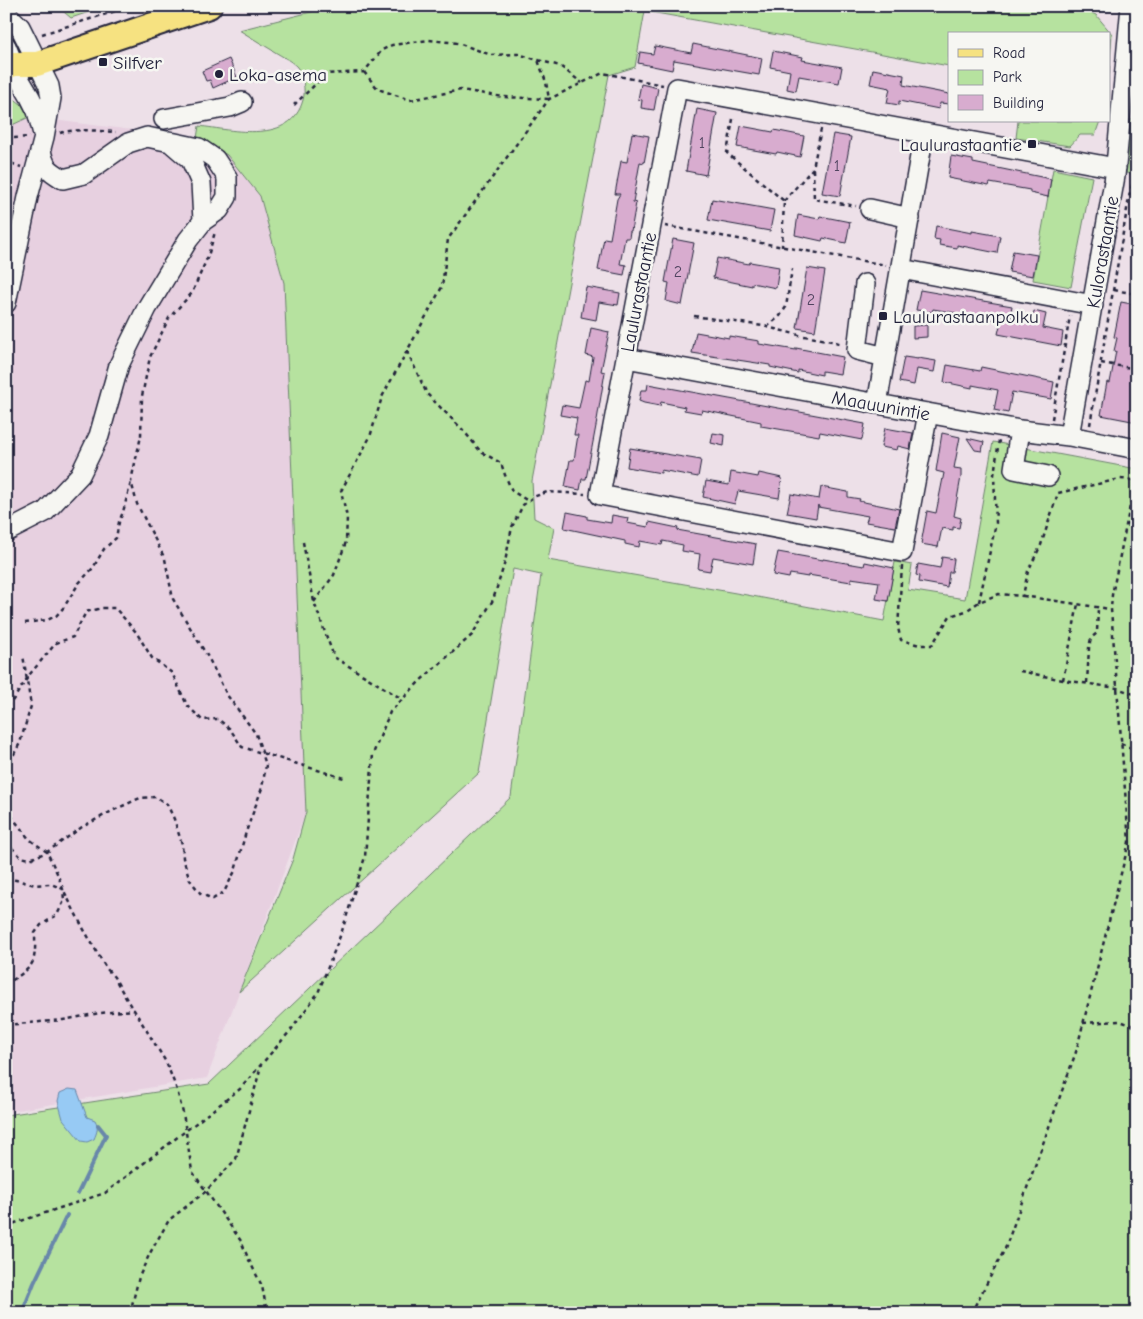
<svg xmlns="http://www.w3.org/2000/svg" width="1143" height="1319" viewBox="0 0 1143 1319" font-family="'Comic Neue',sans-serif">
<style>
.built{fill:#e7d0e0}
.green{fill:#b6e29f;stroke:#6c826d}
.water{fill:#97caf4;stroke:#6887aa}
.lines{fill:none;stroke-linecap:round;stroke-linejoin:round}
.stream{stroke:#6887aa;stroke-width:4}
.building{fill:#d8accf;stroke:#22223b}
.minor-casing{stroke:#22223b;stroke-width:22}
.major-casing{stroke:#22223b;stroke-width:28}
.path{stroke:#22223b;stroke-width:2.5;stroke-dasharray:4 4;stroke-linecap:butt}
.minor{stroke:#f6f6f2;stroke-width:19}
.major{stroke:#f6e281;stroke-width:24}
.poi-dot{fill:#22223b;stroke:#f6f6f2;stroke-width:2}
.labels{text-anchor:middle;stroke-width:5;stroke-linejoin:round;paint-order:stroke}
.number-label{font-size:16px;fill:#504460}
.poi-label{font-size:19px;fill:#22223b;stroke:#f6f6f2;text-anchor:start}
.street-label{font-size:19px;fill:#22223b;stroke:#f6f6f2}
</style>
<rect width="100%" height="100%" fill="#ede0e8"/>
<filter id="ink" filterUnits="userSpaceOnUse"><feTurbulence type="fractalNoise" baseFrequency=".02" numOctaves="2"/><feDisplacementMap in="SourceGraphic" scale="10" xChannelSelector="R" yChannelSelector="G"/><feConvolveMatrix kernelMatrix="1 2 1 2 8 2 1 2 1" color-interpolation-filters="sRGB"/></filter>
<g filter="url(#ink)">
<path class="built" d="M29 117 197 138 227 155 260 196 284 283 306 812 207 1078 6 1112V128Z"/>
<path class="green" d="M57 6H107L71 18Z
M335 6H1077L1096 15 1112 34 1109 74V34H949V66L645 11 635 67 609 75 571 272 532 481 534 518 554 528 548 560 747 595 884 621 895 562 912 565 908 590 965 599 993 442 1137 469V545L1131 577 1137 607V1313H6V1115L209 1084 511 797 541 575 513 569 479 773 239 992 293 859 306 812 284 283 260 196 227 155 197 138 199 126C233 130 291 145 303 100 306 91 303 75 297 67 290 60 283 57 275 52 263 45 251 37 239 30Z
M8 94 21 104 29 117 6 128V95Z
M1137 116V147L1133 170 1131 174 1126 173 1128 162 1129 126 1131 120Z
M1018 121H1100L1095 135H1080L1070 146 1016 138Z
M1053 169 1092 177 1071 287 1033 280Z"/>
<path class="water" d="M69 1089 77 1090 87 1117 95 1120C99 1127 97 1132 94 1139L87 1142 81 1141 63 1119 58 1101 60 1093Z"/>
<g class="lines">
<path class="stream" d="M78 1193 106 1135 98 1125
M22 1313 34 1283 67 1215"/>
</g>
<path class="building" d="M693 44 762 58 759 75 674 60 672 70 638 63 640 52 653 54 655 46 691 53Z
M773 51 803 57 802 60 842 67 839 83 799 76 796 91 787 89 790 71 770 67Z
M229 59 237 77 213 88 210 80 206 81 202 71Z
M873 69 904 75 903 85 949 94V104L940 103 939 109 899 101V105L887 103 890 88 870 84Z
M641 84 658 88 654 110 641 108 642 100 638 99Z
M697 109 717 113 706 175 686 171Z
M741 126 773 132 774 130 804 136 800 157 777 152 776 154 737 147Z
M632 133 649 136 644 163 640 162 633 202 636 203 631 231H630L629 238H625L620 264 626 265 624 275 598 270 604 238 610 239 617 199 620 194H615L621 161 627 162Z
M833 134 851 137 840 196 822 193Z
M951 156 973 160V163L1051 179 1048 197 1030 193V190L990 183 989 186 948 178Z
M712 199 774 210 770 231 708 220Z
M798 215 819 219 820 216 850 222 846 243 823 238 822 241 795 235Z
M936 226 972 233V231L1000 236 997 253 957 245V248L939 245 940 240 934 239Z
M673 239 694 243 682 305 666 301 669 283 665 282Z
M1013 251 1037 255 1033 276 1009 272Z
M717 258 749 264 750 262 779 267 776 288 752 283V286L713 278Z
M807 268 825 271 815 331 797 328Z
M586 287 620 293 618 305 599 302 596 320 581 317Z
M920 290 1012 306 1010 317 1032 321 1034 311 1046 314 1043 328 1063 332 1061 346 998 334 1001 321 972 316 971 319 955 316 956 313 933 309 932 312 916 310Z
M1121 302 1137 305V422L1101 415 1107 382 1110 383 1116 351H1114L1117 338 1114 337Z
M927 325V337L913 338V326Z
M591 328 609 332 601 371 605 372 596 426 586 479H582L580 490 565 487 570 460H574L578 435H574L577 418 560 415 562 405 579 408 585 380 589 381 593 357 586 355Z
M696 332 729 338V336L759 341V344L796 350V348L843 357 840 374 822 371V375L798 370V373L770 367V365L692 353Z
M904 357 918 359V358L936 361 934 372 917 369 914 385 899 382Z
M947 365 980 371 981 367 1054 382 1051 399 1012 392 1008 413 994 410 998 390 972 385V388L944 382Z
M648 384 865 424 862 440 820 432 819 436 761 426V422L702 410 701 413 684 410 685 407 661 402 660 406 644 403 639 401 641 390H647Z
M885 428 913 433 910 449 898 446 897 450 881 447Z
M713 433 725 435 724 446 711 443Z
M942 433 960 437 954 468 961 469V477L954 516 961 518 959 528 953 527V530L942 528 938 547 921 544 927 511 936 513 944 473 936 471Z
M967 438 984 442 982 451 975 450Z
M630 448 701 460 698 477 661 470V473L627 467Z
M731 472 758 477 759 473 782 478 779 498 738 491 735 504 703 497 706 481 729 485Z
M821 487 848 492V497L860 499 859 501 899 509 895 527 866 522 868 516 818 507V505L816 518 787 513 791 494 819 499Z
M567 512 587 516V519L611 523 612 515 628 518 627 523 648 527 649 522 678 528 677 530 756 544 753 564 713 557 710 571 698 569 700 554 682 551 683 545 663 541 662 545 640 541 639 547 625 544V541L564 528Z
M778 552 823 560V559L864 566 865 562 894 568 888 601 876 599 879 582 851 578V582L808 575V577L790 574 789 578 773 575Z
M942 557 954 559 952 572H949L947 587 919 582 920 576 916 575 918 564 940 568Z"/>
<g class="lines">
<g class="minor-casing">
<path id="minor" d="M6 13 20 27 26 39 49 86 51 98 44 137 28 197 6 303
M6 46 20 80 30 97 37 111 43 134
M164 119 230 107 242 102
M41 150C44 167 48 170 63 179L84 174 128 143 147 137 199 148 215 159 227 177V197L219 210 203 221 201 183 191 160 169 141
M870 209 910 218
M901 269 1093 305
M865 284 857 350 885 357
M626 358 1020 430 1069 436 1137 449
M877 404 924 133
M928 413 902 552 600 495 677 88 1116 168
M1020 430 1014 469 1048 476
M1069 436 1115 176 1131 6
M6 532 45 512 80 475 99 436 119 365 147 308 188 240 203 221"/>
</g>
<g class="major-casing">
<path id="major" d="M6 67 14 64H37L209 6"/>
</g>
<path class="path" d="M42 34 132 6
M364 72 378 89 410 100 461 90 503 97 549 99 546 82 538 60
M294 105 326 74 364 72 382 50 392 45 429 40 458 43 491 55 518 54 538 60 560 66 582 83
M733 119 727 153 784 201 782 247
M60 133C77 128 98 131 116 132
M6 137 12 138 30 137
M6 157 13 164 21 167
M813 169 814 199 856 206
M784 201 813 168 821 129
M665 226 886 265
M1114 290 1137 294
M694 316 763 326 799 335 832 341 842 344
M767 327 780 316 786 307 792 269
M407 351 427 394 463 430 481 452 501 463 505 475 512 491 528 501
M1101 363 1137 369
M1052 419 1070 316
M1090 425 1130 192 1137 168
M303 542 314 602 334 657 402 699
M902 566 898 628 901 640 920 645H932L950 616 966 611 979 602 999 594 1023 596 1028 571 1041 545 1058 493 1120 479 1134 480
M1023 596 1110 609
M314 602 334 575 346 542 347 517 341 491 370 437 382 397 442 287 448 239 549 99 603 73 663 85
M979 602 996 523 994 475 999 440
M25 623 47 620 56 616 64 607 79 583 93 568 104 549 116 538 119 522 123 512 131 482
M1020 671 1063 680 1117 688 1137 695
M1063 680 1078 604
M1087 683 1089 648 1091 638 1097 633 1098 607
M6 706 11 703 30 674 56 643 73 637 86 612 102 608H115L136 632 152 658 172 673 187 705 202 720 218 719 230 729 242 747 347 779
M1121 743 1137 751
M6 769 20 743 31 706 23 655
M6 809 29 839 47 852 57 873 63 889 82 926 106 968 114 977 130 1005 134 1010
M6 842 21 857 30 859 47 852 82 827 114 810 140 798 156 797 167 804 174 819 182 844 183 858 190 880 201 894 213 899 224 892 235 871 246 832 262 788 266 765 256 734 227 695 209 659 173 599 165 559 137 504 131 481 141 436 142 396 150 357 169 318 192 293 208 256 215 232
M6 879 16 880 35 885 51 884 63 889 64 901 57 915 41 925 35 933C35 942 36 952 33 961 30 970 14 979 6 984
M1083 1023 1120 1021 1137 1027
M6 1025 63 1020 100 1013 134 1010 166 1062 177 1090 183 1113 192 1171 241 1241 248 1258 262 1286 266 1307 264 1313
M6 1226 105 1193 240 1089 291 1030 318 993 342 931 365 857 373 754 390 712 420 681 472 635 493 600 505 562 512 527 523 505 533 497 547 492 585 494
M130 1313 139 1277 150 1253 169 1220 205 1192 236 1159 261 1066
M971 1313 1005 1249 1076 1052 1129 842 1111 609 1112 595 1137 471"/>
<use href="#minor" class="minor"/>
<use href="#major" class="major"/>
</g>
</g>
<g class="poi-dot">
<rect x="98" y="57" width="10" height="10" rx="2.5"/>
<circle cx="219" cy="74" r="5"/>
<rect x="1027" y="139" width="10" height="10" rx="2.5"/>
<rect x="878" y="311" width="10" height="10" rx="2.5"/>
</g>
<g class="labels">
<g class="number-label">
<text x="702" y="148">1</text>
<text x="837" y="171">1</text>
<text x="678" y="277">2</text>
<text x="811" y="305">2</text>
</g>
<g class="poi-label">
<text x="113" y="69">Silfver</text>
<text x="229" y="81">Loka-asema</text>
<text x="1022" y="151" text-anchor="end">Laulurastaantie</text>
<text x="893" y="323">Laulurastaanpolku</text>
</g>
<g class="street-label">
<text transform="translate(1102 252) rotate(-80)" y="7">Kulorastaantie</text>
<text transform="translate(638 292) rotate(-79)" y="7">Laulurastaantie</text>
<text transform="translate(881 405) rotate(10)" y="7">Maauunintie</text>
</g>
</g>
<rect width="1143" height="1319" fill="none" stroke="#f6f6f2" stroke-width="25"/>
<rect x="12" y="12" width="1118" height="1294" fill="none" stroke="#22223b" stroke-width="2" filter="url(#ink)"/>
<rect x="948" y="32" width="162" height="90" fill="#f6f6f2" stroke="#a1a1a9"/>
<rect x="958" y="49" width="25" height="8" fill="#f6e281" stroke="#a1a1a9"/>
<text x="993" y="58" font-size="15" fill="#22223b">Road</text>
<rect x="958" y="70" width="25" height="15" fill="#b6e29f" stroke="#a1a1a9"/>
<text x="993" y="82" font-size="15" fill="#22223b">Park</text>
<rect x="958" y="95" width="25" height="15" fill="#d8accf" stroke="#a1a1a9"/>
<text x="993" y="108" font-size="15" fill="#22223b">Building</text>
</svg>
